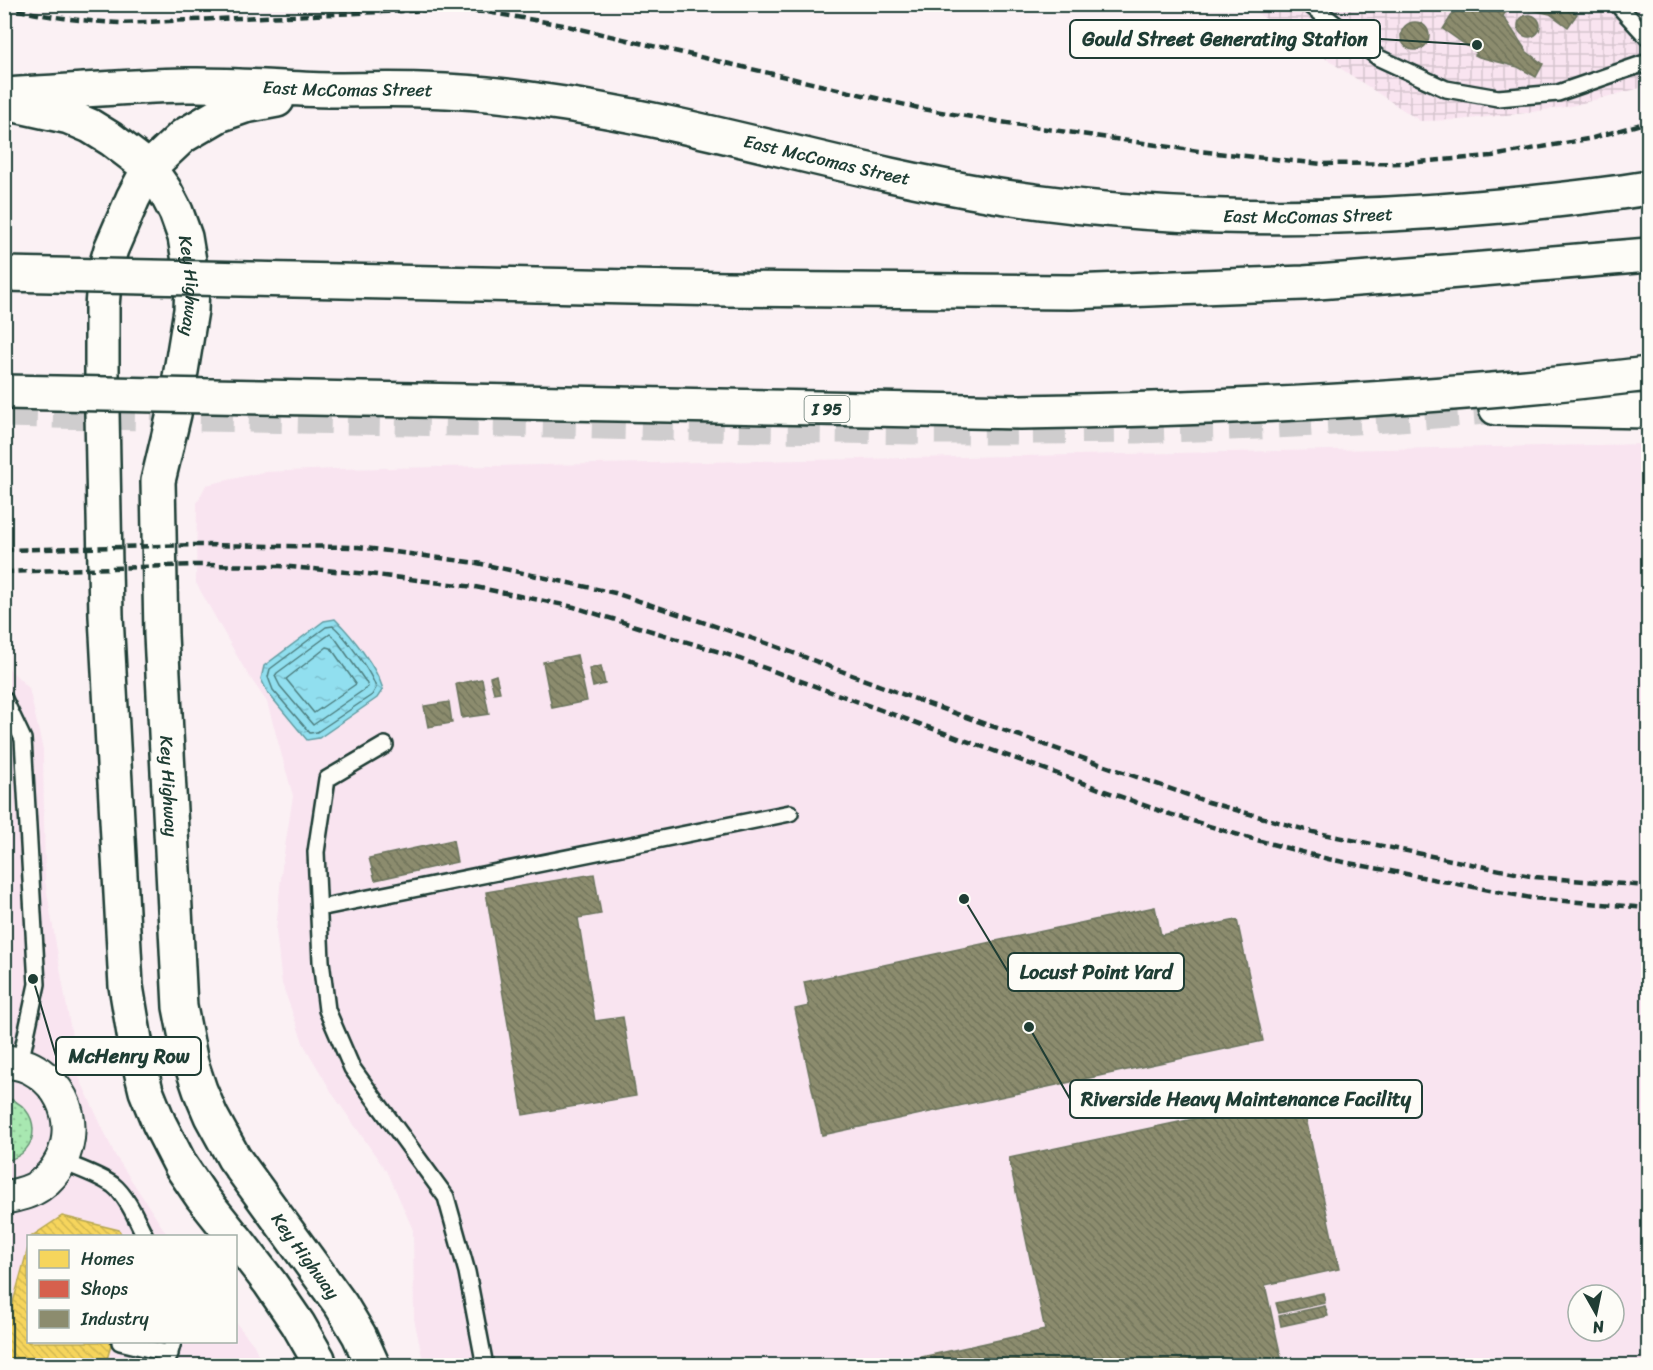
<svg xmlns="http://www.w3.org/2000/svg" width="1653" height="1370" viewBox="0 0 1653 1370" font-family="Sriracha,sans-serif">
<style>
.built{fill:#f9e4f0;fill-rule:evenodd}
.industrial{fill:url(#industrial-grid)}
.grass{fill:url(#grass-dots);stroke:#649272;stroke-width:1.5}
.water{fill:url(#water-ripples);stroke:#639ea4;stroke-width:1.5}
.homes{fill:url(#homes-back-hatch);stroke:#b6a750;stroke-width:1.5}
.shops{fill:url(#shops-back-hatch);stroke:#9f5646;stroke-width:1.5}
.industry{fill:url(#industry-back-hatch);stroke:#6b745d;stroke-width:1.5}
.lines{fill:none;stroke-linecap:round;stroke-linejoin:round}
.shore{stroke:#4d7e7f;stroke-width:1.5}
.primary-tunnel{stroke:#cfcdce;stroke-width:33;stroke-dasharray:33 16;stroke-linecap:butt}
.lane-casing{stroke:#1f3d34;stroke-width:20}
.street-casing{stroke:#1f3d34;stroke-width:36}
.primary-casing{stroke:#1f3d34;stroke-width:38}
.highway-casing{stroke:#1f3d34;stroke-width:38}
.lane{stroke:#fdfcf7;stroke-width:15}
.street{stroke:#fdfcf7;stroke-width:32}
.primary{stroke:#fdfcf7;stroke-width:33}
.highway{stroke:#fdfcf7;stroke-width:33}
.rail{stroke:#1f3d34;stroke-width:4.5;stroke-dasharray:9 4.5;stroke-linecap:butt}
.highway-bridge-casing{stroke:#1f3d34;stroke-width:38;stroke-linecap:butt}
.highway-bridge{stroke:#fdfcf7;stroke-width:33}
.labels{text-anchor:middle;stroke-width:6;stroke-linejoin:round;paint-order:stroke}
.shield{fill:#fdfcf7;stroke:#62766e;stroke-width:1.5}
.shield-label{font-size:16px;font-weight:bold;fill:#1f3d34}
.street-label{font-size:18px;fill:#1f3d34;stroke:#fdfcf7}
.leader{fill:none;stroke:#1f3d34;stroke-width:2}
.callout-dot{fill:#1f3d34;stroke:#fdfcf7;stroke-width:2}
.callout{fill:#fdfcf7;stroke:#1f3d34;stroke-width:2}
.callout-label{font-size:20px;text-anchor:middle;font-weight:bold;fill:#1f3d34}
</style>
<defs>
<pattern id="industrial-grid" width="8" height="8" patternUnits="userSpaceOnUse" patternTransform="scale(1.5)"><rect width="8" height="8" fill="#f9e4f0"/><path d="M0 4h8M4 0v8" fill="none" stroke="#d5c4ce"/></pattern>
<pattern id="grass-dots" width="8" height="8" patternUnits="userSpaceOnUse" patternTransform="scale(1.5)"><rect width="8" height="8" fill="#a8e8b1"/><path d="M2 2h.1M6 6h.1" fill="none" stroke="#90c899" stroke-width="1.8" stroke-linecap="round"/></pattern>
<pattern id="water-ripples" width="26" height="14" patternUnits="userSpaceOnUse" patternTransform="scale(1.5)"><rect width="26" height="14" fill="#91dfef"/><path d="M2 4q2-2 4 0t4 0M15 11q2-2 4 0t4 0" fill="none" stroke="#7dc0ce"/></pattern>
<pattern id="homes-back-hatch" width="6" height="6" patternUnits="userSpaceOnUse" patternTransform="scale(1.5)"><rect width="6" height="6" fill="#f6d55c"/><path d="M-1 5l2 2M0 0l6 6M5-1l2 2" fill="none" stroke="#d2b851"/></pattern>
<pattern id="shops-back-hatch" width="6" height="6" patternUnits="userSpaceOnUse" patternTransform="scale(1.5)"><rect width="6" height="6" fill="#d6604d"/><path d="M-1 5l2 2M0 0l6 6M5-1l2 2" fill="none" stroke="#ad5041"/></pattern>
<pattern id="industry-back-hatch" width="6" height="6" patternUnits="userSpaceOnUse" patternTransform="scale(1.5)"><rect width="6" height="6" fill="#8c8c6e"/><path d="M-1 5l2 2M0 0l6 6M5-1l2 2" fill="none" stroke="#72745b"/></pattern>
</defs>
<rect width="100%" height="100%" fill="#fbf1f4"/>
<filter id="ink" filterUnits="userSpaceOnUse"><feTurbulence type="fractalNoise" baseFrequency=".0167" numOctaves="2"/><feDisplacementMap in="SourceGraphic" scale="12" xChannelSelector="R" yChannelSelector="G"/><feConvolveMatrix kernelMatrix="1 2 1 2 8 2 1 2 1" color-interpolation-filters="sRGB"/></filter>
<g filter="url(#ink)">
<path class="built" d="M1648 444V1227L1639 1230 1648 1271V1365H424L414 1319 413 1230 389 1175 334 1096 304 1045 282 984 276 931 282 866 293 796 267 702 245 670 196 583 197 503 206 485 263 472 335 469ZM1578 1295H1614V1331H1578Z
M4 664 29 688 43 750 45 881 79 1077 115 1155 168 1236H28V1342H236V1323L254 1345 263 1365H5Z"/>
<path class="industrial" d="M1245 5H1648V86L1571 106 1526 113 1458 120 1420 121Z"/>
<path class="grass" d="M4 1097C42 1106 43 1153 5 1161Z"/>
<path class="water" d="M335 619C352 636 376 666 383 689L377 698 319 738 307 740 268 693 261 679 264 666 324 621Z"/>
<path class="homes" d="M62 1216 119 1230 122 1236H32Z
M28 1248V1342H112L105 1366H4V1335Z"/>
<path class="shops" d="M4 931 10 941 4 960Z"/>
<path class="industry" d="M1459 4H1563L1577 14 1568 27 1550 14 1510 5 1503 16 1527 52 1543 64 1536 77 1518 67 1479 57 1475 55 1477 53 1443 29Z
M1518 26a11 11 0 1 1 22 0a11 11 0 1 1-22 0Z
M1401 36a14 14 0 1 1 28 0a14 14 0 1 1-28 0Z
M577 655 587 701 552 708 543 662Z
M601 666 605 684 593 687 589 669Z
M496 675 500 692 494 693 490 677Z
M482 679 489 714 462 718 456 684Z
M449 702 452 723 428 727 424 706Z
M453 840 457 862 375 880 369 858Z
M594 874 601 914 578 918 595 1021 623 1017 636 1096 523 1115 486 892Z
M1155 907 1161 935 1237 920 1263 1041 822 1135 795 1009 809 1006 804 982Z
M1301 1096 1339 1269 1265 1285 1283 1366H881L1045 1330 1009 1158Z
M1323 1293 1325 1303 1279 1313 1276 1303Z
M1325 1306 1328 1316 1281 1326 1279 1316Z"/>
<g class="lines">
<path class="shore" d="M333 626C345 636 372 673 376 688L372 695 317 732 310 733 273 690 268 677 270 669 326 627Z
M330 634 335 638 366 682 368 687 313 725 280 686 275 676 277 673Z
M327 647 331 648 356 684 314 713 286 679Z"/>
<path class="primary-tunnel" d="M1579 399 1648 391
M4 411 701 425 913 428H1027L1137 427 1256 423 1373 417 1524 405"/>
<g class="lane-casing">
<path id="lane" d="M1309 4 1379 58 1446 89 1498 98 1558 93 1648 62
M1617 4 1648 38
M4 699 23 739 37 984 20 1063
M385 745 327 779 316 852 321 961 327 1010 352 1068 446 1197 467 1272 485 1366
M319 908 790 813
M61 1161C77 1168 99 1175 113 1185 127 1196 137 1220 145 1236
M120 1342 170 1354
M166 1366 173 1342"/>
</g>
<g class="street-casing">
<path id="street" d="M4 1061C17 1063 29 1065 39 1073 79 1101 78 1158 39 1186 29 1193 16 1195 4 1198"/>
</g>
<g class="primary-casing">
<g id="primary">
<path id="s1" d="M4 95C65 92 127 86 187 85 235 84 282 89 329 90 360 90 390 89 421 90 459 91 498 94 537 100 691 120 840 170 993 195 1161 222 1331 222 1500 206 1549 201 1599 196 1648 188"/>
<path id="s2" d="M19 106 69 117 90 126 111 139 149 168 164 189 176 212 185 237 189 261 192 285 191 310 174 414 158 481 161 635 180 1007 191 1063 200 1090 211 1116 234 1158 341 1305 359 1335 373 1366"/>
<path d="M233 1236 202 1197 181 1166 159 1123 146 1091 138 1058 126 986 106 616 102 413V307L105 270 111 249 133 198 149 168 183 136 219 115 245 106 277 100"/>
<path d="M236 1239 270 1283 298 1324 318 1359 320 1366"/>
</g>
</g>
<g class="highway-casing">
<path id="highway" d="M1496 408 1648 411"/>
</g>
<use href="#lane" class="lane"/>
<use href="#street" class="street"/>
<use href="#primary" class="primary"/>
<use href="#highway" class="highway"/>
<path class="rail" d="M4 6C43 17 81 21 121 23L429 10 487 12 563 25 923 109 1026 126 1198 151 1322 164 1405 163 1492 156 1593 138 1648 122
M4 550 197 545 358 547 477 563 615 593 775 646 926 703 1208 802 1313 832 1535 877 1648 886
M4 572 196 565 280 566 368 574 475 587 574 607 726 654 1163 812 1242 836 1328 859 1531 898 1648 908"/>
<g class="highway-bridge-casing">
<path id="highway-bridge" d="M4 274 727 289 1071 292 1304 283 1423 274 1648 255
M4 392 1020 412C1230 409 1440 399 1648 374"/>
</g>
<use href="#highway-bridge" class="highway-bridge"/>
</g>
</g>
<g class="labels">
<rect class="shield" x="804.5" y="396" width="45" height="26" rx="4.5"/>
<g class="shield-label">
<text x="827" y="415">I 95</text>
</g>
<g class="street-label">
<text dy="6" stroke="none"><textPath href="#s1" startOffset="344">East McComas Street</textPath></text>
<text dy="6" stroke="none"><textPath href="#s1" startOffset="830">East McComas Street</textPath></text>
<text dy="6" stroke="none"><textPath href="#s1" startOffset="1316">East McComas Street</textPath></text>
<text dy="6" stroke="none"><textPath href="#s2" startOffset="274">Key Highway</textPath></text>
<text dy="6" stroke="none"><textPath href="#s2" startOffset="778">Key Highway</textPath></text>
<text dy="6" stroke="none"><textPath href="#s2" startOffset="1282">Key Highway</textPath></text>
</g>
</g>
<path class="leader" d="M1477 45L1380 39M964 899L1008 972M33 979L56 1056M1029 1027L1070 1099"/>
<g class="callout-dot">
<circle cx="1477" cy="45" r="6"/>
<circle cx="964" cy="899" r="6"/>
<circle cx="33" cy="979" r="6"/>
<circle cx="1029" cy="1027" r="6"/>
</g>
<g class="callout">
<rect x="1070" y="20" width="310" height="38" rx="6"/>
<rect x="1008" y="953" width="176" height="38" rx="6"/>
<rect x="56" y="1037" width="145" height="38" rx="6"/>
<rect x="1070" y="1080" width="352" height="38" rx="6"/>
</g>
<g class="callout-label">
<text x="1225" y="46">Gould Street Generating Station</text>
<text x="1096" y="979">Locust Point Yard</text>
<text x="129" y="1063">McHenry Row</text>
<text x="1246" y="1106">Riverside Heavy Maintenance Facility</text>
</g>
<rect width="1653" height="1370" fill="none" stroke="#fdfcf7" stroke-width="24"/>
<rect x="12" y="12" width="1629" height="1346" fill="none" stroke="#1f3d34" stroke-width="2" filter="url(#ink)"/>
<rect x="27" y="1235" width="210" height="108" fill="#fdfcf7" stroke="#a4b0a9" stroke-width="1.5"/>
<rect x="39" y="1250" width="30" height="18" fill="#f6d55c" stroke="#a4b0a9" stroke-width="1.5"/>
<text x="81" y="1265" font-size="18" fill="#1f3d34">Homes</text>
<rect x="39" y="1280" width="30" height="18" fill="#d6604d" stroke="#a4b0a9" stroke-width="1.5"/>
<text x="81" y="1295" font-size="18" fill="#1f3d34">Shops</text>
<rect x="39" y="1310" width="30" height="18" fill="#8c8c6e" stroke="#a4b0a9" stroke-width="1.5"/>
<text x="81" y="1325" font-size="18" fill="#1f3d34">Industry</text>
<g transform="translate(1596 1313) rotate(171)"><circle r="28" fill="#fdfcf7" stroke="#a4b0a9" stroke-width="1.5"/>
<path d="M0-4.5L10 22L0 15L-10 22Z" fill="#1f3d34"/>
<text y="-9" font-size="16" font-weight="bold" text-anchor="middle" fill="#1f3d34">N</text>
</g>
</svg>
